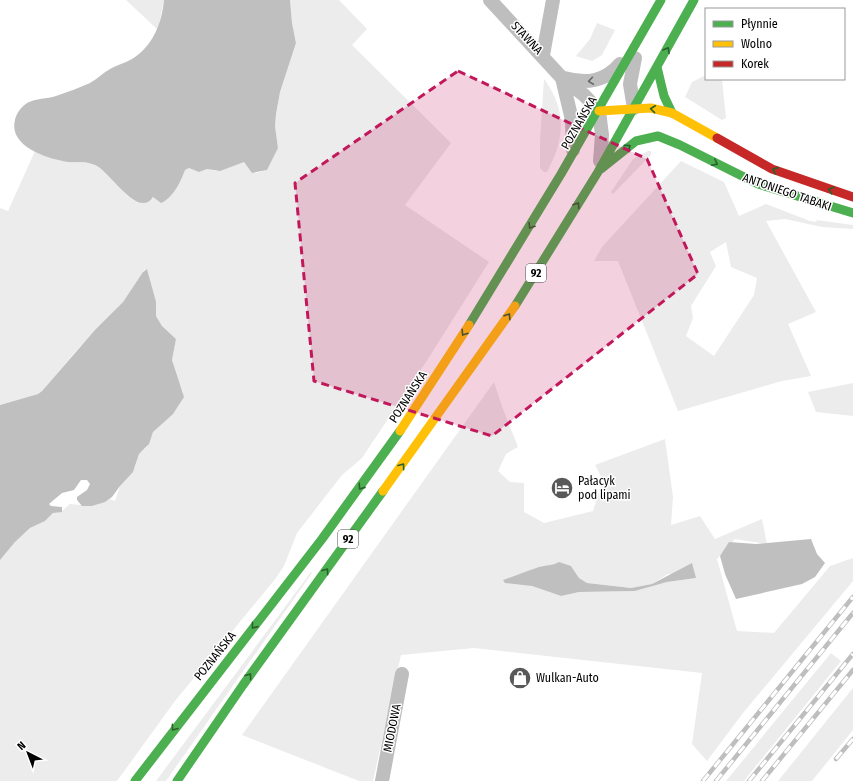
<svg xmlns="http://www.w3.org/2000/svg" width="853" height="781" viewBox="0 0 853 781" font-family="'Fira Sans Condensed',sans-serif">
<style>
.green{fill:#ececec;fill-rule:evenodd}
.water{fill:#bfbfbf}
.lines{fill:none;stroke-linecap:round;stroke-linejoin:round}
.street{stroke:#bebebe;stroke-width:14}
.fast{stroke:#4caf50;stroke-width:9}
.slow{stroke:#ffc107;stroke-width:9}
.jam{stroke:#c62828;stroke-width:9}
.rail-casing{stroke:#bebebe;stroke-width:4.5}
.rail{stroke:#fff;stroke-width:3;stroke-dasharray:9;stroke-linecap:butt}
.oneway{stroke:#2a602c}
.oneway2{stroke:#686868}
.marked{fill:#c2185b;fill-opacity:0.2;stroke:#c2185b;stroke-width:3;stroke-dasharray:8 5;stroke-linejoin:round}
.labels{text-anchor:middle;stroke-width:3;stroke-linejoin:round;paint-order:stroke}
.shield{fill:#fff;stroke:#4c4c4c;stroke-width:1}
.shield-label{font-size:11px;font-weight:bold;fill:#000}
.street-label{font-size:12px;fill:#000;stroke:#fff}
.poi-label{font-size:12px;fill:#000;stroke:#fff;text-anchor:start}
</style>
<rect width="100%" height="100%" fill="#fff"/>
<path class="green" d="M126 0H164L158 30Z
M290 0H339L367 29 352 45 451 143 405 205 489 262 426 362 362 458 342 475 297 533 284 566 276 578 175 701 117 781H0V560L15 542 30 528 45 521 53 513 63 510 70 504 92 506 110 499 115 501 120 486 135 467 139 454 147 447 153 432 179 405 183 392 179 385 172 360 176 339 162 326 156 316 148 272 145 269 123 302 76 351 42 391 38 394 0 405V208L8 211 35 151 66 162 90 163 97 166 107 173 128 196 151 199 154 197 160 202C172 194 180 184 185 170L189 168 197 171 207 169 216 171 244 162 249 168 256 173 267 170 278 147 275 126 276 114 280 92 296 43 292 23Z
M597 23 615 30 602 55 592 61 576 56 590 39Z
M706 75V79H722L726 118 722 120 685 97 692 82Z
M544 79C567 110 565 139 547 172H544L540 168V141Z
M648 151H651V155L613 194 611 192 633 159Z
M681 161 724 182 739 216 766 204 810 221 817 222 816 220 853 225V229L822 227 785 219 766 221 816 312 788 324 811 376 782 381 678 411 618 261H594L602 247ZM726 242 731 267 757 278 754 295 714 356 686 336 693 318 691 306 716 266 710 252Z
M494 382 503 409 518 447 506 454 498 471 510 482 524 483V512L544 523 593 511 603 480 595 465 665 439 673 497 671 525 700 516 715 539 762 519 767 544 735 539 717 559 737 631 774 633 830 566 853 558V581L743 713 707 761 692 744 702 673 474 648 401 655 373 781H359L242 735ZM571 566 579 578 587 583 631 588 652 584 668 574 696 578 667 582 635 591 579 592 561 596 532 586 503 580 528 572 540 567Z
M853 383V416L816 412 808 392Z
M311 572 312 573 166 781H156Z
M831 653 841 661 744 781H726Z
M853 688V730L812 781H778Z"/>
<path class="water" d="M164 0H290L292 23 296 43 280 92 276 114 275 126 278 148 267 170 252 173 244 162 220 171 207 169 199 172 189 168 185 170C181 181 173 198 161 203L153 197C138 220 110 171 95 165 86 161 77 163 68 162 49 159 8 147 15 120 16 114 21 107 27 103 36 98 47 99 56 96 67 92 79 88 90 83 97 79 103 73 110 69 117 65 125 63 132 59 153 46 162 23 164 0Z
M147 269 156 302V316L162 326 176 339 172 360 184 397 173 414 153 432 149 444 139 454 133 472 120 486 112 497 105 502 92 506H82L77 500V497L87 490 90 484 87 480H81L74 490 62 493 49 504 51 506 62 507V512L53 513 45 521 30 528 15 542 0 560V405L38 394 42 391 95 330 123 302 143 272Z
M811 539 817 554 825 563 815 577 802 584 736 599 725 574 720 556 729 542 756 544Z
M559 562 571 566 579 578 587 583 631 588 652 584 692 563 696 578 667 582 635 591 579 592 561 596 532 586 505 583 503 580C515 576 527 571 539 567 546 565 552 566 559 562Z"/>
<g class="lines">
<path class="street" d="M490 0 562 78 584 95 599 111 602 135 600 161
M543 55 553 0
M562 78 572 120 573 150
M564 78C586 84 605 82 620 64
M634 108 630 84 635 58
M382 781 402 674"/>
<path class="fast" d="M657 67 664 96 672 113
M601 169 636 141 658 136 680 145 758 184 853 213
M515 306 598 172 694 0
M469 325 561 174 661 0
M135 781 322 539 400 431
M177 781 243 685 383 491"/>
<path class="slow" d="M599 111 651 108 672 113 717 138
M400 431 469 325
M383 491 515 306"/>
<path class="jam" d="M717 138 772 169 853 197"/>
<g class="rail-casing">
<path id="rail" d="M836 759 853 739
M703 781 853 597
M716 781 853 613
M749 781 853 654
M762 781 853 670"/>
</g>
<use href="#rail" class="rail"/>
</g>
<defs><path id="oneway-chevron" d="M-2-3.5L2.5 0L-2 3.5" fill="none" stroke-width="1.6" stroke-linecap="round" stroke-linejoin="round"/></defs>
<g class="oneway">
<use href="#oneway-chevron" transform="translate(667 50) rotate(-61)"/>
<use href="#oneway-chevron" transform="translate(653 109) rotate(-174)"/>
<use href="#oneway-chevron" transform="translate(628 147) rotate(-37)"/>
<use href="#oneway-chevron" transform="translate(715 163) rotate(27)"/>
<use href="#oneway-chevron" transform="translate(775 170) rotate(-156)"/>
<use href="#oneway-chevron" transform="translate(831 190) rotate(-162)"/>
<use href="#oneway-chevron" transform="translate(577 205) rotate(-58)"/>
<use href="#oneway-chevron" transform="translate(531 226) rotate(122)"/>
<use href="#oneway-chevron" transform="translate(508 316) rotate(-57)"/>
<use href="#oneway-chevron" transform="translate(464 333) rotate(123)"/>
<use href="#oneway-chevron" transform="translate(402 466) rotate(-54)"/>
<use href="#oneway-chevron" transform="translate(361 487) rotate(125)"/>
<use href="#oneway-chevron" transform="translate(326 571) rotate(-54)"/>
<use href="#oneway-chevron" transform="translate(254 626) rotate(129)"/>
<use href="#oneway-chevron" transform="translate(249 676) rotate(-54)"/>
<use href="#oneway-chevron" transform="translate(174 728) rotate(127)"/>
</g>
<use class="oneway2" href="#oneway-chevron" transform="translate(591 81) rotate(172)"/>
<path class="marked" d="M458 71 647 159 698 274 492 436 314 381 295 183Z"/>
<defs>
<g id="hotel-disc" transform="scale(1.15)"><circle r="9.5" fill="#595959" stroke="#fff"/><path d="M-6-4.5h1.5V1H6V5H4.5V3h-9V5H-6ZM-4 0a1.8 1.8 0 1 1 3.6 0ZM.5 0V-2.5h3Q6-2.5 6 0Z" fill="#fff"/></g>
<g id="shop-disc" transform="scale(1.15)"><circle r="9.5" fill="#595959" stroke="#fff"/><path d="M-5-2.5h2.3a2.7 3.5 0 0 1 5.4 0H5L5.5 6h-11ZM-1.5-2.5h3a1.5 2.3 0 0 0-3 0Z" fill="#fff"/></g>
</defs>
<g fill-rule="evenodd">
<use href="#hotel-disc" x="562" y="488"/>
<use href="#shop-disc" x="520" y="678"/>
</g>
<g class="labels">
<g class="shield">
<rect x="526" y="264" width="20" height="18" rx="3"/>
<rect x="338" y="530" width="20" height="18" rx="3"/>
</g>
<g class="shield-label">
<text x="536" y="277">92</text>
<text x="348" y="543">92</text>
</g>
<g class="street-label">
<text transform="translate(527 38) rotate(47)" y="4">STAWNA</text>
<text transform="translate(579 123) rotate(-60)" y="4">POZNAŃSKA</text>
<text transform="translate(787 192) rotate(19)" y="4">ANTONIEGO TABAKI</text>
<text transform="translate(408 397) rotate(-57)" y="4">POZNAŃSKA</text>
<text transform="translate(215 656) rotate(-51)" y="4">POZNAŃSKA</text>
<text transform="translate(392 728) rotate(-79)" y="4">MIODOWA</text>
</g>
<g class="poi-label">
<text x="578" y="485">Pałacyk<tspan x="578" dy="14">pod lipami</tspan></text>
<text x="536" y="682">Wulkan-Auto</text>
</g>
</g>
<rect x="705" y="8" width="140" height="72" fill="#ffffff" stroke="#999999"/>
<rect x="713" y="21" width="20" height="6" fill="#4caf50" stroke="#999999"/>
<text x="741" y="28" font-size="12" fill="#000000">Płynnie</text>
<rect x="713" y="41" width="20" height="6" fill="#ffc107" stroke="#999999"/>
<text x="741" y="48" font-size="12" fill="#000000">Wolno</text>
<rect x="713" y="61" width="20" height="6" fill="#c62828" stroke="#999999"/>
<text x="741" y="68" font-size="12" fill="#000000">Korek</text>
<g transform="translate(28 753) rotate(318)" stroke="#ffffff" stroke-width="3" paint-order="stroke">
<path d="M0-3L7 15L0 10L-7 15Z" fill="#000000"/>
<text y="-6" font-size="11" font-weight="bold" text-anchor="middle" fill="#000000">N</text>
</g>
</svg>
